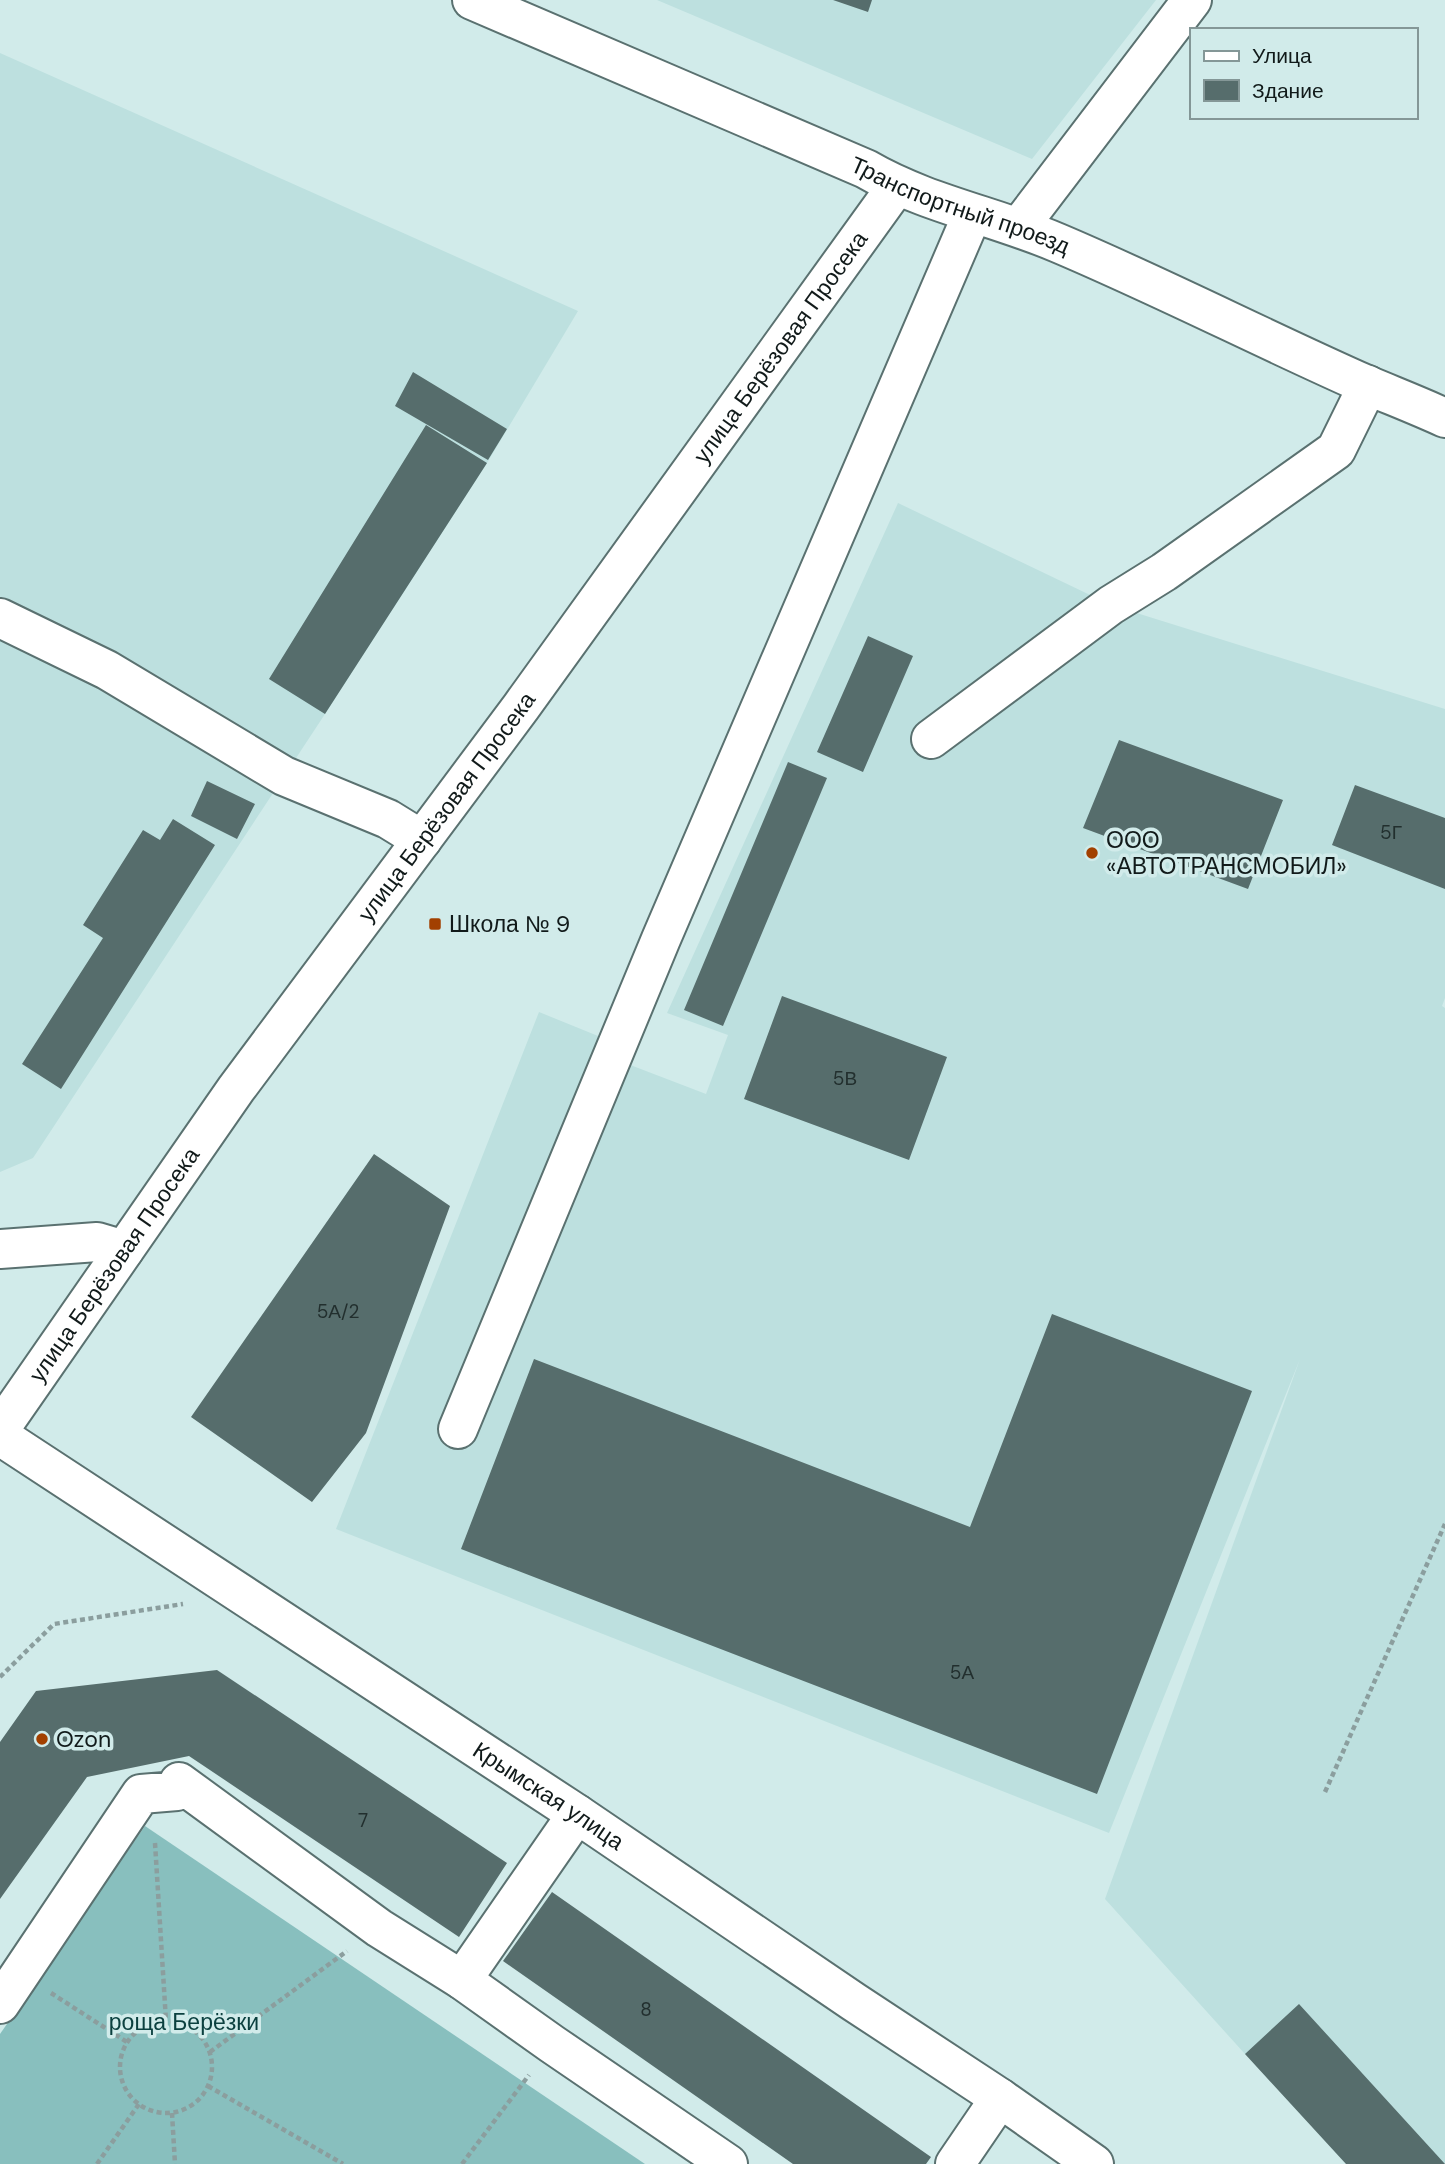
<svg xmlns="http://www.w3.org/2000/svg" width="1445" height="2164" viewBox="0 0 1445 2164" font-family="'DM Sans',sans-serif">
<style>
.built{fill:#bde0df}
.forest{fill:#88bfbe}
.building{fill:#566d6c}
.lines{fill:none;stroke-linecap:round;stroke-linejoin:round}
.minor-casing{stroke:#5a7170;stroke-width:42}
.major-casing{stroke:#5a7170;stroke-width:42}
.path{stroke:#8b9e9e;stroke-width:4.5;stroke-dasharray:5 3.5;stroke-linecap:butt}
.minor{stroke:#fff;stroke-width:38}
.major{stroke:#fff;stroke-width:38}
.poi-dot{fill:#a24000;stroke:#d1ebea;stroke-width:2.5}
.labels{text-anchor:middle;stroke-width:7;stroke-linejoin:round;paint-order:stroke}
.number-label{font-size:19px;fill:#222f2e}
.street-label{font-size:23px;fill:#111a1a;stroke:#d1ebea}
.poi-label{font-size:23px;fill:#111a1a;stroke:#d1ebea;text-anchor:start}
.park-label{font-size:23px;fill:#0b403f;stroke:#d1ebea}
</style>
<rect width="100%" height="100%" fill="#d1ebea"/>
<path class="built" d="M657 0H1156L1032 159Z
M0 53 578 311 487 463 325 714 33 1158 0 1172Z
M898 503 1111 605 1445 709V998L1442 1006 1445 1008V2164L1245 2054 1105 1899 1300 1359 1109 1833 336 1529 539 1012 603 1038 612 1058 706 1094 728 1035 667 1013Z"/>
<path class="forest" d="M145 1826 645 2164H0V2034Z"/>
<path class="building" d="M833 0H872L868 12Z
M413 372 507 429 488 460 395 406Z
M426 425 487 463 325 714 269 679Z
M868 636 913 656 863 772 817 752Z
M1119 740 1283 800 1248 889 1083 828Z
M788 762 827 778 723 1026 684 1010Z
M207 781 255 804 237 839 191 816Z
M1355 785 1445 818V889L1332 845Z
M173 819 215 845 61 1089 22 1064 103 938 83 925 143 830 160 840Z
M782 996 947 1057 909 1160 744 1099Z
M374 1154 450 1206 366 1433 312 1502 191 1417Z
M1052 1314 1252 1391 1097 1794 461 1549 534 1359 970 1527Z
M217 1670 507 1863 459 1937 189 1756 87 1777 0 1899V1742L36 1691Z
M552 1892 931 2157 926 2164H793L503 1961Z
M1299 2004 1445 2164H1346L1245 2054Z"/>
<g class="lines">
<g class="minor-casing">
<g id="minor">
<path d="M1019 227 1192 0"/>
<path d="M0 618 107 670 284 776 388 819 422 840"/>
<path d="M931 739 1111 605 1164 572 1336 450 1368 385"/>
<path d="M0 1249 97 1242 124 1250"/>
<path id="s1" d="M0 1429 236 1089 521 707 896 187"/>
<path d="M458 1429 661 939 972 215"/>
<path id="s2" d="M0 1436 577 1814 854 2002 1000 2098 1094 2164"/>
<path d="M462 1980 577 1814"/>
<path d="M0 2004 141 1794 177 1791 179 1782 379 1928 462 1980 552 2044 728 2164"/>
<path d="M955 2164 1000 2098"/>
</g>
</g>
<g class="major-casing">
<g id="major">
<path id="s3" d="M472 0 866 169C926 204 995 216 1058 243 1162 287 1263 339 1367 385 1393 396 1419 406 1445 418"/>
</g>
</g>
<path class="path" d="M0 1677 54 1624 183 1604
M1325 1792 1445 1524
M155 1843 166 2021
M51 1993 127 2042
M120 2067a46 46 0 1 1 92 0a46 46 0 1 1-92 0Z
M210 2052 347 1951
M208 2086 343 2164
M172 2113 175 2164
M97 2164 139 2104
M462 2164 529 2075"/>
<use href="#minor" class="minor"/>
<use href="#major" class="major"/>
</g>
<g class="poi-dot">
<circle cx="1092" cy="853" r="7"/>
<rect x="428" y="917" width="14" height="14" rx="3.5"/>
<circle cx="42" cy="1739" r="7"/>
</g>
<g class="labels">
<g class="number-label">
<text x="1391" y="839">5Г</text>
<text x="845" y="1085">5В</text>
<text x="338" y="1318">5А/2</text>
<text x="962" y="1679">5А</text>
<text x="363" y="1827">7</text>
<text x="646" y="2016">8</text>
</g>
<g class="street-label">
<text dy="8" stroke="none"><textPath href="#s3" startOffset="530">Транспортный проезд</textPath></text>
<text dy="8" stroke="none"><textPath href="#s1" startOffset="1334">улица Берёзовая Просека</textPath></text>
<text dy="8" stroke="none"><textPath href="#s1" startOffset="766">улица Берёзовая Просека</textPath></text>
<text dy="8" stroke="none"><textPath href="#s1" startOffset="200">улица Берёзовая Просека</textPath></text>
<text dy="8" stroke="none"><textPath href="#s2" startOffset="656">Крымская улица</textPath></text>
</g>
<g class="poi-label">
<text x="1106" y="848">ООО<tspan x="1106" dy="26">«АВТОТРАНСМОБИЛ»</tspan></text>
<text x="449" y="932">Школа № 9</text>
<text x="56" y="1747">Ozon</text>
</g>
<g class="park-label">
<text x="184" y="2030">роща Берёзки</text>
</g>
</g>
<rect x="1190" y="28" width="228" height="91" fill="#d1ebea" stroke="#849797" stroke-width="2"/>
<rect x="1204" y="51" width="35" height="10" fill="#ffffff" stroke="#849797" stroke-width="2"/>
<text x="1252" y="63" font-size="21" fill="#111a1a">Улица</text>
<rect x="1204" y="80" width="35" height="21" fill="#566d6c" stroke="#849797" stroke-width="2"/>
<text x="1252" y="98" font-size="21" fill="#111a1a">Здание</text>
</svg>
